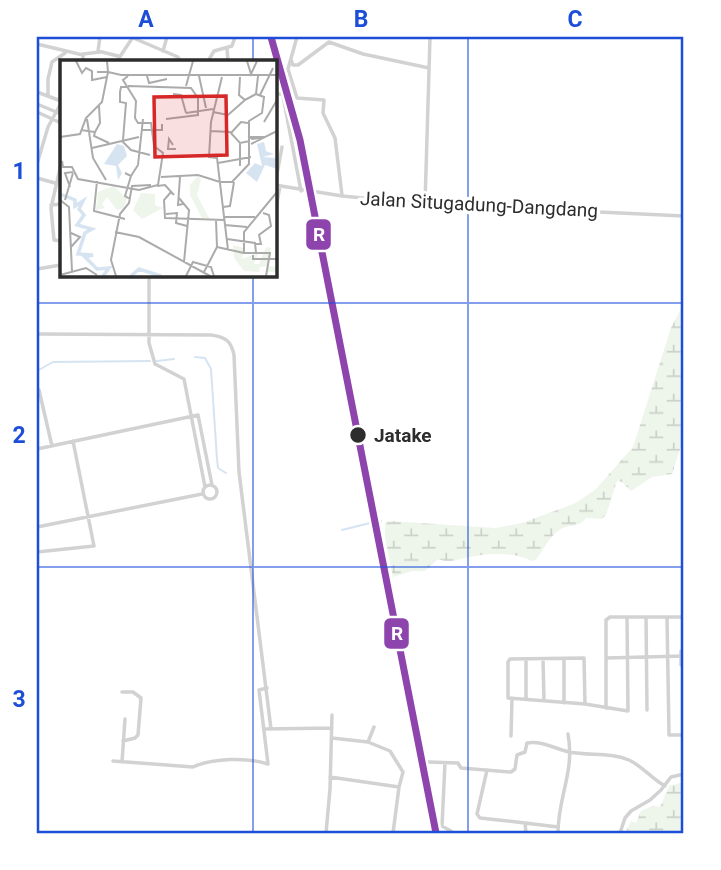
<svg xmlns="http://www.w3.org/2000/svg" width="721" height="870" viewBox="0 0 721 870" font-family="Roboto,sans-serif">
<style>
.wetland{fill:url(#wetland-marsh)}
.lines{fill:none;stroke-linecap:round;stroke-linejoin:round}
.stream{stroke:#d6e4f2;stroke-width:2}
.minor{stroke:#d2d2d2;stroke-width:3.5}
.rail-1-casing{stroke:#fff;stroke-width:12}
.rail-1{stroke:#8e44ad;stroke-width:7}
.grid{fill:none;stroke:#1d4ed8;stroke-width:2;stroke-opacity:0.55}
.stop-dot{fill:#2d2d2d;stroke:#fff;stroke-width:2.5}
.labels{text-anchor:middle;stroke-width:7;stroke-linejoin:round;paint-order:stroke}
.street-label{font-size:19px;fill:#2d2d2d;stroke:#fff}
.stop-label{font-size:19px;font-weight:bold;fill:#2d2d2d;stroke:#fff;text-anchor:start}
.inset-river{fill:none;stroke:#d6e4f2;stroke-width:3.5}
.inset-road{fill:none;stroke:#ababab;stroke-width:2}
.view{fill:#d62828;fill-opacity:0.15;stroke:#d62828;stroke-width:3.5}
.inset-edge{fill:none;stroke:#2d2d2d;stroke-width:3.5}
.line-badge{stroke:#fff;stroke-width:2.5}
.badge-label{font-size:19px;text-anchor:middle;font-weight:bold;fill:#fff}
.neatline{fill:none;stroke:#1d4ed8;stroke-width:2.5}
.grid-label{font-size:23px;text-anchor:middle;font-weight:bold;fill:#1d4ed8}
</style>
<defs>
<pattern id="wetland-marsh" width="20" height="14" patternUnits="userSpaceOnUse" patternTransform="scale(1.75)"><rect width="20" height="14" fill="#eef5eb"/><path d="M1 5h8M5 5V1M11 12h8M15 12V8" fill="none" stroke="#ccd2ca"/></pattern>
</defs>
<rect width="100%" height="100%" fill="#fff"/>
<path class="wetland" d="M684 303V437L672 474 652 477 631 491 622 482 617 481 606 515 602 519 586 518C579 528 570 524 561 529 550 535 543 550 536 560L532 561C514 552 490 553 470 557 457 559 451 564 438 559L425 571H412L393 577 385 537V523L389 521 496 528 522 523 576 503 596 489 633 447 671 328Z
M684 782V833H625L631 821 636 823 641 811 652 806 660 807 669 786Z"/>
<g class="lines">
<path class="stream" d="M195 357 205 358 211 369 217 459 218 468 226 473
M157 361 174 359
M37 371 53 362 150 361
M378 522 381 521
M342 530 370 523"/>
<path class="minor" d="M100 37 98 51 118 56
M131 37 178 57 180 61
M297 37 288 69 297 98 324 100 323 113 335 138 342 195
M37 44 83 55V61
M227 48 228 61
M163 51 167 37
M83 54 100 52
M291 60 293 65H298L329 42 363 54 429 68
M117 61 133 37
M208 61 214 51 232 46 235 37
M280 80 301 191
M37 92 61 101
M275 94H282
M48 95V79L52 62 65 53
M37 104 61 114
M37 112 61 123
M37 164 48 127 61 103
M61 164 51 208 54 240 61 241
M37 178 55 183
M275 185 342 196 425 204 684 216
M275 185 282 147
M425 204 430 37
M51 205 61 204
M275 214 280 186
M37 269 61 265
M149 275V343L155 364 184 379 205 487
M37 334 211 335C226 337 231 341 234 355L239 472 271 729
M39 390 52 446
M37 449 198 415 212 485
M203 492a7 7 0 1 1 14 0a7 7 0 1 1-14 0Z
M37 527 202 494
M37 552 94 546 73 441
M667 617 669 735H684
M684 651H681V665H684
M606 658 684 656
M526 659V699
M543 659 544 701
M564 659V703
M122 692H133L141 698 138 735 135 738 123 741
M585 704 584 658 510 659 508 662V698L585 704 628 711 627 617
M606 708V620L610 617H646
M647 710 646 617H681L684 621
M264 729 332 728
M511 736 512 698
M332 738 368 742 374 727
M368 742 390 751 403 772 399 787
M113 761 193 767C213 758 247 757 268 764L259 690 267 688
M122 762 125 719
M428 762 458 763 461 768 511 772 515 769 517 755 525 752 527 743C541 740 556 749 569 752 590 756 610 752 629 760 642 766 652 779 665 786
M445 763 442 826 451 831 452 833
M487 770 477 814 480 818 525 823 526 833
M330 777 399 787 393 833
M525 823 558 827
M326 833 330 789 332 715
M558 833C558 796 575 772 568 734
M620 833 625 818 631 811 650 800 661 790 671 777 684 774"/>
<g class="rail-1-casing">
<path id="rail-1" d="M271 37 300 140 436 833"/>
</g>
<use href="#rail-1" class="rail-1"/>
</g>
<path class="grid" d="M253 37V61M468 37V833M253 275V833M37 303H684M37 567H684"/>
<circle class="stop-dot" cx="358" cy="435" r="9"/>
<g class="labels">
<g class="street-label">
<text transform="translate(479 204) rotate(3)" y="7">Jalan Situgadung-Dangdang</text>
</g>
<g class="stop-label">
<text x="374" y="442">Jatake</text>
</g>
</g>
<g transform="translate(60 60)">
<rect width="217" height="217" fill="#fff"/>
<path d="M173 185 184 188 182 199 198 193 194 204H199L206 187 211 188 208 206 217 207V212H207L208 206 200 207 199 212 184 211 174 198Z" fill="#eef5eb"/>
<path d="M138 116 141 119 137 135 149 158H142L130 135V125ZM54 126 67 139 63 149 57 150 47 137 42 144 45 148 36 150 38 132ZM81 133 95 134V145L103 148 82 159 73 150Z" fill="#eef5eb"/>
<path d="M204 82 206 91 214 94 203 97 216 98 217 109 205 105 197 122 186 113 195 103 202 106 197 84ZM57 84 64 86 67 96 58 105 62 113 58 120 56 106 44 104Z" fill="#d6e4f2"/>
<path class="inset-river" d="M0 134 15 140V146L23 141 19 149 24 155 17 165 32 169 25 173 18 194 33 195 25 197 37 209 49 208 43 216M71 216 79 209 101 216"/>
<path class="inset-road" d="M16 1 22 13 26 8 32 11V20L47 17M47 1 48 12 61 15H217M187 1 191 14 197 1M87 16 89 23 107 19M139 16 146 48M162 17 151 62 149 97 157 98 168 190M180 17 179 35 185 40 196 34M68 26 131 28 138 38V55L106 59M126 26 133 1M113 34 121 35 126 53M200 35 213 8M153 52 168 55 185 40M126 53 153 49M27 59 33 98 46 120M204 62 217 40M21 70 35 72 34 76 49 83M82 70H102V64M150 71 170 72 180 83 190 81M35 72 40 63 39 46M171 73 181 62 188 63M0 77 20 74 26 58 42 42 48 12H37M190 77H205L192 79ZM63 80 66 43 60 42V32L61 27H67M62 81 71 90 90 95M180 83V106M191 84 217 71M113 85 109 79 108 89H116M32 88 79 77M2 101 3 107H12L18 119 79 130 98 125 103 93 94 86 91 63H78L75 58 76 41 63 20 68 16M158 103 191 97M65 113 71 116 65 136 70 139M71 116 78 105 83 59M101 117 138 115 160 122M120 117 118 145 123 144M37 121 34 151 65 159M161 122H172L189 104V61L202 53 204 37 196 34 198 16M97 126 105 125 114 135M10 127 5 113 13 112M111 132 104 140 105 158 165 160M119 138 129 150 124 202M0 140 9 147 12 211M5 140 13 113M163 147 170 146 174 122M106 154 117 153 116 163 127 166M164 157H195M165 165 187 167M55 172 79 177 150 216M11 173 20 177 11 187M167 179 195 183 196 193M195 184H201L199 175 211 166 209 155 203 153M157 187 184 193M193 195V199H217M144 212 157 187 156 160M0 215 26 208 37 215M56 216 51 200 60 154 69 143 72 126 91 125M126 216 133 202 151 207 154 216M206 216 210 193H184V172L217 132"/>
<path class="view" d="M166 36 167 95 95 97 94 37Z"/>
<rect width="217" height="217" class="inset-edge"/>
</g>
<g class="line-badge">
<rect x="305" y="218" width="27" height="33" rx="7" fill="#8e44ad"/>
<rect x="383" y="617" width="27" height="33" rx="7" fill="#8e44ad"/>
</g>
<g class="badge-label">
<text x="319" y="241">R</text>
<text x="397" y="640">R</text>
</g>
<rect width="721" height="870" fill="none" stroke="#ffffff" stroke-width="77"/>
<rect x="38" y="38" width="644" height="794" class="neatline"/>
<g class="grid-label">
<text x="146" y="27">A</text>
<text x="361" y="27">B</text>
<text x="575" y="27">C</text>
<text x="19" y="179">1</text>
<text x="19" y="443">2</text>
<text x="19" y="707">3</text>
</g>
</svg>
